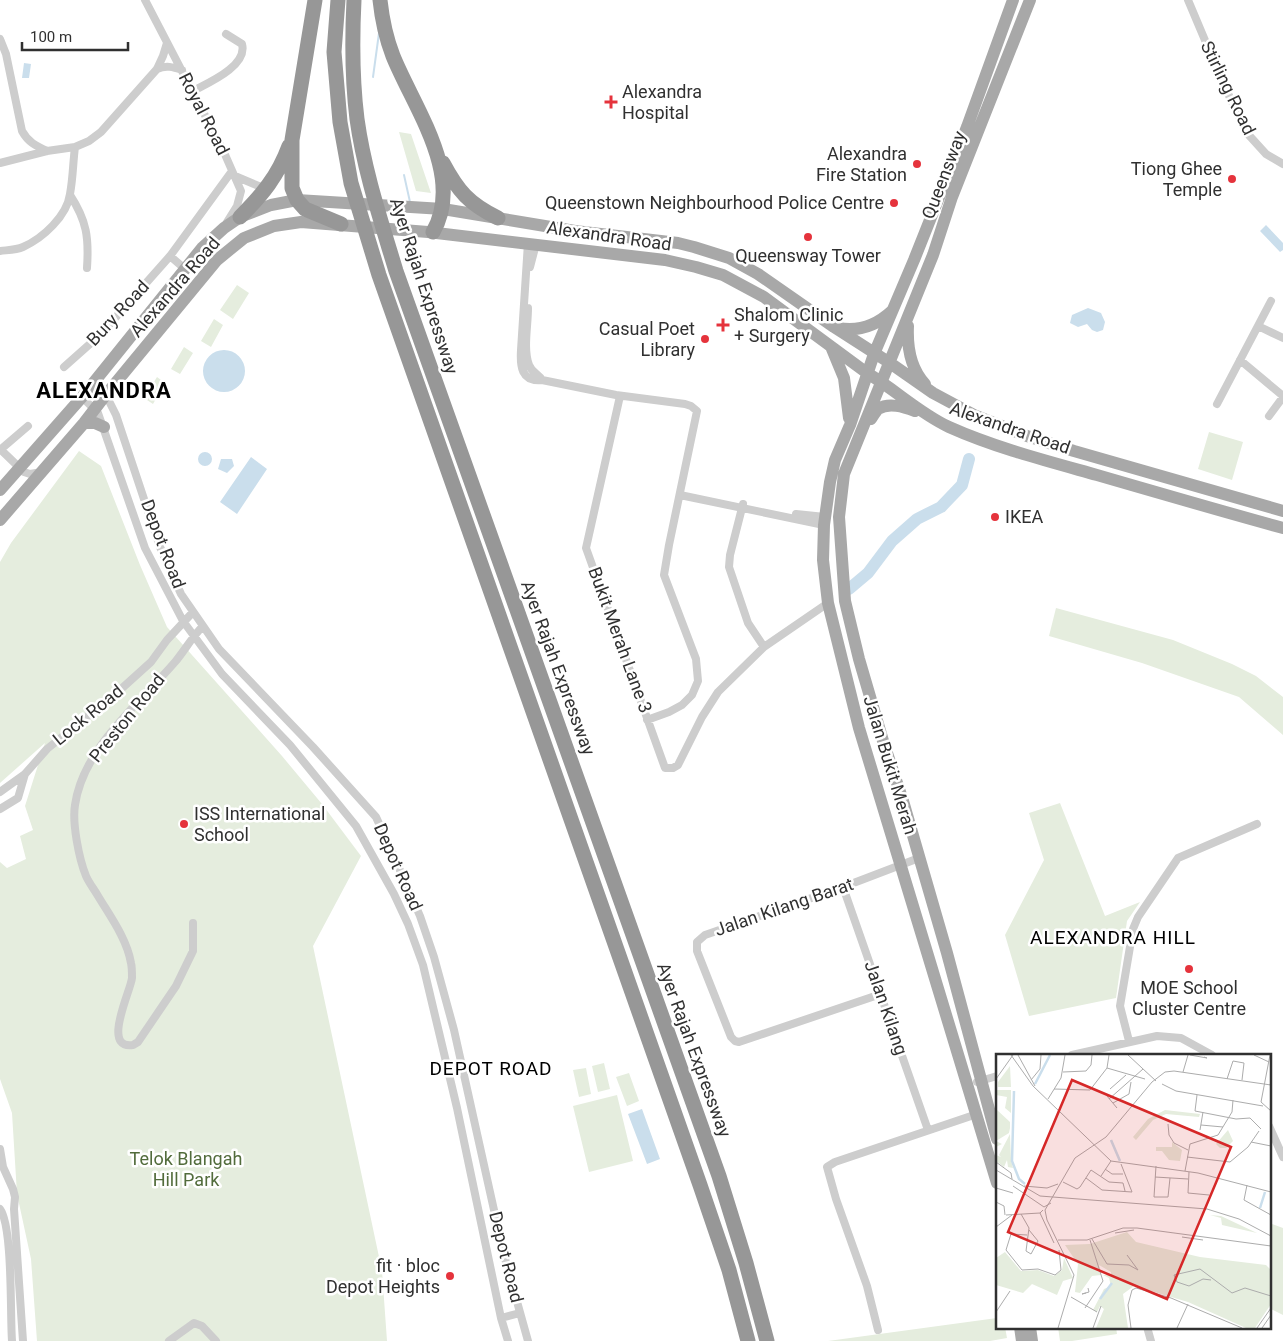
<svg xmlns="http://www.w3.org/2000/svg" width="1283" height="1341" viewBox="0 0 1283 1341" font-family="Roboto,sans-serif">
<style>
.green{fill:#e5edde}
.water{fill:#cadeec}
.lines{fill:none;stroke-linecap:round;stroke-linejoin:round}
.stream{stroke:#cadeec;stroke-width:2}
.river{stroke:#cadeec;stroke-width:12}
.street{stroke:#cdcdcd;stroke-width:8}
.primary{stroke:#a8a8a8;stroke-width:12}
.highway{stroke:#979797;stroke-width:15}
.poi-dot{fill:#e5333c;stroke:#fff;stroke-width:2}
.labels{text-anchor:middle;stroke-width:5;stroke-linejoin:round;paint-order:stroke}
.street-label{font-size:18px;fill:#303030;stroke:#fff}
.poi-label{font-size:18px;fill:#303030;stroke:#fff;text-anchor:end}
.park-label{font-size:18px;fill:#526c3c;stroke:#fff}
.neighbourhood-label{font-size:19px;letter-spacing:1px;fill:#000;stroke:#fff}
.district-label{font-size:22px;font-weight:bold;letter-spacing:1px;fill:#000;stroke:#fff}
.inset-river{fill:none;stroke:#cadeec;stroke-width:2.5}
.inset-road{fill:none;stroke:#acacac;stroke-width:1}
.view{fill:#d62828;fill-opacity:0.15;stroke:#d62828;stroke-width:2.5}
.inset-edge{fill:none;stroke:#303030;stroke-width:2.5}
</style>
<rect width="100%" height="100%" fill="#fff"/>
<path class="green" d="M399 132 411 134 431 193 416 191Z
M237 285 249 293 233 319 220 310Z
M214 319 223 325 211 347 201 341Z
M184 347 193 353 180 374 171 369Z
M157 377 165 383 153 404 144 398Z
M1209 432 1243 442 1232 480 1198 469Z
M79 451 101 466 140 565 167 627 282 756 322 804 361 856 313 946 382 1271 387 1341H37L31 1259 17 1194 12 1113 0 1079V862L7 868 26 859 20 836 33 830 25 806 45 743 0 783V562L11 543Z
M1056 608 1173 640 1232 664 1256 676 1283 697V735L1239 697 1142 663 1049 636Z
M1060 803 1105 916 1140 902 1127 921 1116 998 1029 1016 1005 935 1044 860 1029 813Z
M604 1063 610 1089 598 1092 592 1066Z
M586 1068 591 1094 579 1097 573 1070Z
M629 1073 639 1101 627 1106 616 1077Z
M617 1095 633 1161 589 1172 573 1106Z
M1269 1223 1283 1228V1315L1269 1308Z
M997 1318V1327H1005L1007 1338 990 1341H828Z
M1058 1327H1116L1117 1334 1072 1341H1060Z"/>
<path class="water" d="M24 63 31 64 29 78H22Z
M1266 225 1283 243V250L1280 252 1260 231Z
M1088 308 1101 313 1105 322 1103 330 1097 332 1092 330 1087 324 1078 327 1070 323 1072 315Z
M203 371a21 21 0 1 1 42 0a21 21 0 1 1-42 0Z
M198 459a7 7 0 1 1 14 0a7 7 0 1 1-14 0Z
M251 457 267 469 237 514 220 502Z
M221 459H232L234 466 227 473 218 469Z
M642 1109 660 1159 647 1164 628 1114Z"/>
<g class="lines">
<path class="stream" d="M373 77 379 33
M404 175 410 202"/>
<path class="river" d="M849 589 868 573 892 541 917 519 941 507 962 485 969 459"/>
<path class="street" d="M145 0 223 150 241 191 237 206 227 222
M1188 0 1223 83 1246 132 1266 154 1283 164
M0 39 6 54 22 131C28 142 36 146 47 151
M157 69C166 65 173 67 182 70
M193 91C208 83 248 66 242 44L226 34
M0 163 47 151 75 147 89 141 101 132 157 69 163 56 167 43
M235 176 266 189
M70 195C87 221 89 238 87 268
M528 243 521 350C520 366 521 382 542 380L616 395 685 404 691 406 697 411 669 545 664 575 696 659 698 681 692 695 682 705 669 712 647 720
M0 251C8 250 16 250 23 247 43 238 67 216 70 194 73 178 73 162 75 147
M170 256 185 269
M530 267 536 244
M528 308C528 326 523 349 529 365 532 373 539 374 542 380
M1258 326 1283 338
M1240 360 1283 396
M64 367 100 335 170 256 232 171
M91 385 109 401 116 415 160 547 181 594 219 649 313 747 376 817 392 852 420 916 434 957 454 1030 504 1255 528 1341
M620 396 586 548 665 768H673L678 765 702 717 718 692 764 647 828 603
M82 397 98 413 145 548 183 621 222 674 290 745 356 826 394 894 408 924 423 965 457 1108 501 1318 508 1341
M1217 404 1271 301
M1269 416 1283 397
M0 450 28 426
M1 450 24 472 30 474 42 472
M680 495 824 525
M743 504 730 555 729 567 748 623 764 647
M796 514 825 517
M0 792 25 774 47 749 120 690 151 662 167 640 193 612
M0 809 18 798 25 774
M843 887 928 1130
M193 923V951L176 986 138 1042 133 1045C101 1050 131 990 132 978 132 973 132 967 131 963 127 939 110 916 98 896 94 889 89 883 86 876 79 859 72 823 75 805 83 748 139 704 175 662 185 650 192 637 203 626
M881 994 739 1042 735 1041 731 1037 697 951V942L705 935 843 887 919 858
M1129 1041 1120 1006 1133 929 1138 917 1178 858 1257 824
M1072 1055 1157 1036 1181 1038 1212 1055
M977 1082 997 1076
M1269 1126 1283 1157
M0 1149 3 1167 13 1189 15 1197 14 1209 23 1341
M0 1209C13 1227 10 1314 12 1341
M501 1318 520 1313
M1147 1327 1151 1341
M878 1330 867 1286 836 1199 827 1167 835 1162 977 1114
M169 1341 194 1323 202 1326 216 1341"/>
<path class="primary" d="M908 326C907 347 910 368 925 384
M838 328C859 332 876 326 892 311
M832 349 844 378 849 418
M871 419C873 416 876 411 878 409 889 402 904 407 915 411
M84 423H95L104 427
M0 490 82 397 202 248 224 228 240 217 271 205 297 200 443 209 575 231 678 243 694 247 729 258 758 274 834 327 890 363 933 393 974 415 1027 436 1074 451 1283 511
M0 520 84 423 104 397 217 260 244 238 274 226 301 222 428 232 665 260 696 267 723 275 764 297 867 373C896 390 919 413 949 427 996 448 1047 461 1097 475 1159 493 1221 511 1283 528
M997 1139 947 953 903 801 883 741 859 659 845 601 839 517 844 474 933 255 952 197 1030 0
M997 1183 859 728 828 603 823 560 824 525 830 482 835 460 850 425 874 354 914 260 967 127 1013 0
M1020 1327 1022 1341
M1030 1327 1032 1341"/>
<path class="highway" d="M315 0 292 140V188L297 200 305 209 341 224
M338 0 334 52 340 122 351 183 379 275 700 1185 729 1270 748 1341
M354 0C352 40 352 79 357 119 364 170 381 221 396 271L719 1176 746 1263 767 1341
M380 0C382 19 386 38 393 56 414 108 465 176 433 232
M443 163C458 191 469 204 498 218
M240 217C262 195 278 176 289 146"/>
</g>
<g class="poi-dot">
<path d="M608.5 94.5h5v5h5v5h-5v5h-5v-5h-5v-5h5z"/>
<circle cx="917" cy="164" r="5"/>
<circle cx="1232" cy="179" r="5"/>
<circle cx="894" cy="203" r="5"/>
<circle cx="808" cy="237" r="5"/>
<path d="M720.5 317.5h5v5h5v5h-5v5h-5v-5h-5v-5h5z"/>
<circle cx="705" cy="339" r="5"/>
<circle cx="995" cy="517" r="5"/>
<circle cx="184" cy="824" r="5"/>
<circle cx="1189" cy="969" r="5"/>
<circle cx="450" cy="1276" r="5"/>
</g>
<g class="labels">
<g class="street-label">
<text transform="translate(1228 88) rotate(64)" y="6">Stirling Road</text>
<text transform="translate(204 114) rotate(63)" y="6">Royal Road</text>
<text transform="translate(944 175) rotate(-69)" y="6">Queensway</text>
<text transform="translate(609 236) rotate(8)" y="6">Alexandra Road</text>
<text transform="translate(424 286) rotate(72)" y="6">Ayer Rajah Expressway</text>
<text transform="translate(175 287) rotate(-49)" y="6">Alexandra Road</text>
<text transform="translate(118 313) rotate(-47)" y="6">Bury Road</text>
<text transform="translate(1010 428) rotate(19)" y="6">Alexandra Road</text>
<text transform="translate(163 544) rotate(69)" y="6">Depot Road</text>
<text transform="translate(620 640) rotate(70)" y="6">Bukit Merah Lane 3</text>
<text transform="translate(558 668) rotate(70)" y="6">Ayer Rajah Expressway</text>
<text transform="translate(88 715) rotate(-39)" y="6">Lock Road</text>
<text transform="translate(127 718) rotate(-51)" y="6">Preston Road</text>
<text transform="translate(890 765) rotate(73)" y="6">Jalan Bukit Merah</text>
<text transform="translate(398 867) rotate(66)" y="6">Depot Road</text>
<text transform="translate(784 907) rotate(-19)" y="6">Jalan Kilang Barat</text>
<text transform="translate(886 1008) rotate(71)" y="6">Jalan Kilang</text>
<text transform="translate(694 1050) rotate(70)" y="6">Ayer Rajah Expressway</text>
<text transform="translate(506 1257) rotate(76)" y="6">Depot Road</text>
</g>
<g class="poi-label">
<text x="622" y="98" text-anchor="start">Alexandra<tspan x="622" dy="21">Hospital</tspan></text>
<text x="907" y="160">Alexandra<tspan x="907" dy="21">Fire Station</tspan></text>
<text x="1222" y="175">Tiong Ghee<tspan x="1222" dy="21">Temple</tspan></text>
<text x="884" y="209">Queenstown Neighbourhood Police Centre</text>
<text x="808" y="262" text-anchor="middle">Queensway Tower</text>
<text x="734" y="321" text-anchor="start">Shalom Clinic<tspan x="734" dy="21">+ Surgery</tspan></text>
<text x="695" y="335">Casual Poet<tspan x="695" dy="21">Library</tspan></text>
<text x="1005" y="523" text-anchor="start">IKEA</text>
<text x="194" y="820" text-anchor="start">ISS International<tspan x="194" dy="21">School</tspan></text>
<text x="1189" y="994" text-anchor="middle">MOE School<tspan x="1189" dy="21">Cluster Centre</tspan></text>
<text x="440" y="1272">fit · bloc<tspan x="440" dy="21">Depot Heights</tspan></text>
</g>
<g class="park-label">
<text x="186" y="1165">Telok Blangah<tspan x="186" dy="21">Hill Park</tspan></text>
</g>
<g class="neighbourhood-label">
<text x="1113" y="944">ALEXANDRA HILL</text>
<text x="491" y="1075">DEPOT ROAD</text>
</g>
<g class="district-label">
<text x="104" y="398">ALEXANDRA</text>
</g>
</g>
<g transform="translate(996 1054)">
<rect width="275" height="275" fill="#fff"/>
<path d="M14 12 15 33H2V28ZM0 36H15V59L9 54 11 43 0 41ZM0 55 14 68V74L13 79 0 87 6 90 0 93ZM169 56 204 60 203 63 170 60 157 66 140 86 137 83 152 65ZM232 76 237 87 230 94H224L220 90ZM14 80 15 106 17 114 12 113 11 106 8 113 0 107V101L5 103 3 101ZM176 88 186 96 184 107 173 106 166 97H160V93H176ZM214 161 225 162 261 179 226 171 225 164ZM131 178 140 188 204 203 270 211 275 216V250L259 274H250L192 248 138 232 127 240 132 274H100L108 255 104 252 101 258 97 256 108 235 115 232 113 224 107 221H115V218L103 211 105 221 96 222 84 239 79 238 82 210 69 191 94 190ZM9 198 25 217 42 216 58 222 66 216 68 204 77 224 67 227 61 241 36 230 27 239 0 231V204Z" fill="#e5edde"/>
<path class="inset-river" d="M39 30 54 1M18 37 16 107 23 125 29 130M115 86 124 107M264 154 269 138M104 245 116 229"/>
<path class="inset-road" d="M15 1 37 32 115 107 202 119 275 138M22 1 39 32M132 1 160 27M194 1 211 4 208 3M258 1 273 8M274 1 265 48 275 57M111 14 149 25M67 18 90 17 95 11 96 1M187 18 192 1M0 25 17 1M231 25 237 7 248 9 246 26M35 26 44 15 45 1M166 30 180 37 267 52M58 35 94 36 111 14 113 1M114 35 130 21M201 41 199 57 240 65 254 64 265 75M111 42 121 54M52 45 65 24 69 1M113 45 147 15M117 49 133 40 135 28M172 70 173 81 178 89 192 96M205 71 227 73M204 76 207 58M255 88 275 92M191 103 234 108 252 93 263 77M0 108 15 119 16 125M160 112 158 143H172L174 124M109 115 116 120H127M0 116 44 142 211 155 243 165 275 182M189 117 194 90 222 81 236 58 237 46M193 118 192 139 213 141M105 122 115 107M159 123 192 125M90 124 106 136 136 138 125 110M67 128 81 135 84 133M251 131 248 146 275 161M17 132 48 153 55 149M28 132 51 134 62 130M84 133 95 116 113 128 127 129 129 137M0 134 17 139M0 148 8 152 9 161M44 159 58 189M25 160 33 174 30 197 35 200 42 187 33 176M10 161 44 159 47 156M0 173 16 161M119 179 138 176M186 183 207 186M96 185 111 210 133 211 142 216 131 201M62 186H91L127 174H141L275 192M10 196 26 216 42 215 59 221 65 216 63 196M10 196 15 180 31 181M215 226 207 225 193 232 181 228 178 221 204 215 236 239 249 234 275 242M90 239 86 240 93 238 92 234M75 243 101 258M89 254 107 227 94 186M0 258 14 237M62 274 78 221 51 166 49 156 79 104 110 83 156 28 169 18 178 17 275 31M97 274 105 252M135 274 132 251 136 236 140 234 175 244 246 274M181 274 192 250M261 274 275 254M266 274 275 261"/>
<path class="view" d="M76 26 235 93 171 245 12 178Z"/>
<rect width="275" height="275" class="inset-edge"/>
</g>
<path d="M22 42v8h106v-8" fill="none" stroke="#303030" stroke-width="2.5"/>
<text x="30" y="42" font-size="15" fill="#303030" stroke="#ffffff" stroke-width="4" paint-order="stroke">100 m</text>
</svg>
